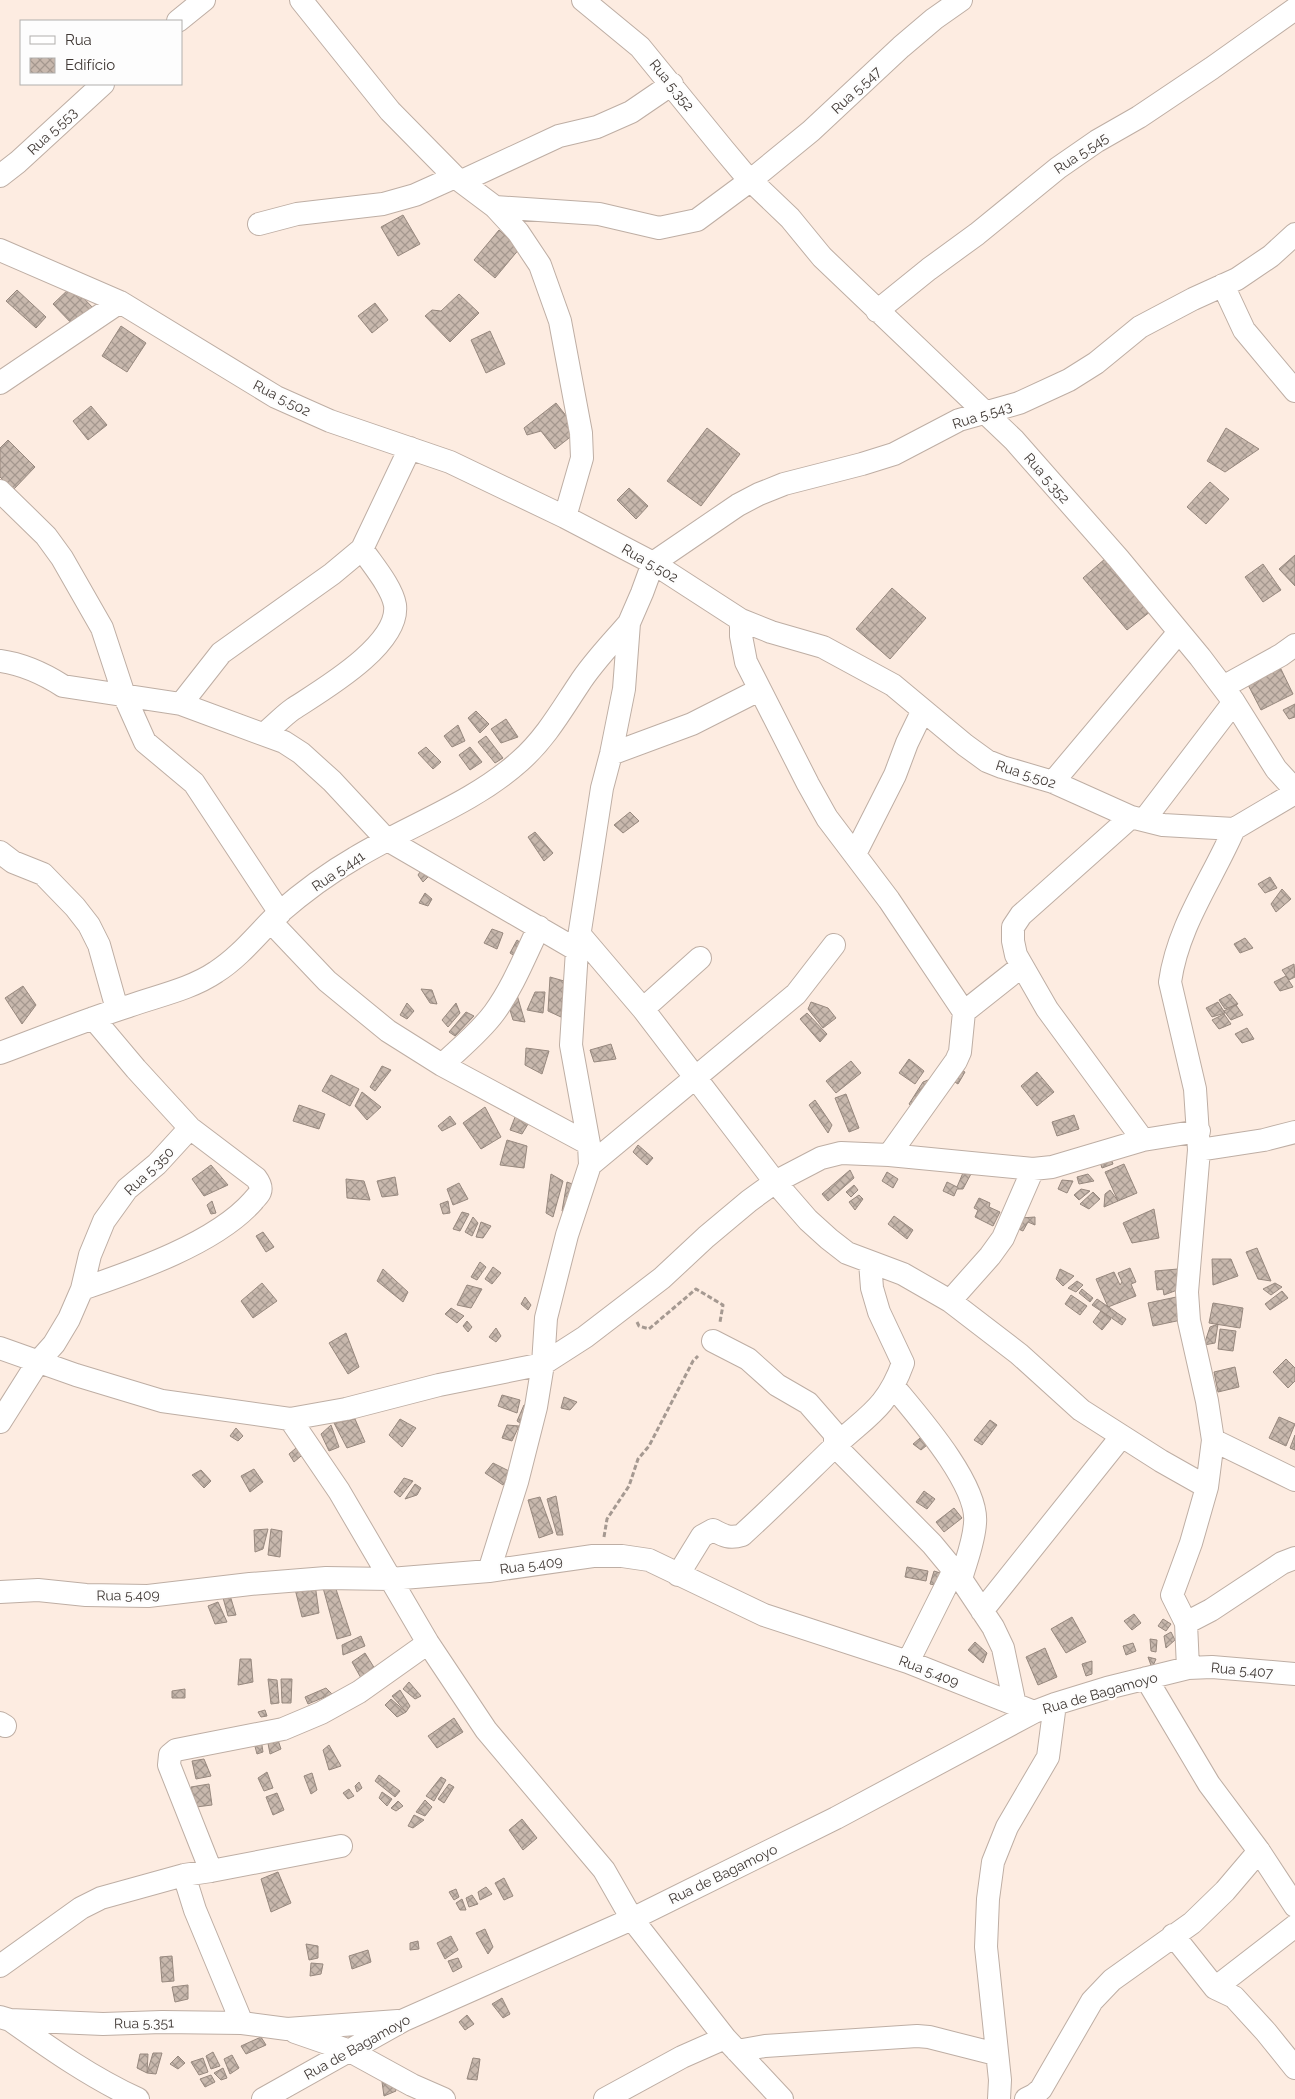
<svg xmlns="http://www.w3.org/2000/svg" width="1295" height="2099" viewBox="0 0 1295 2099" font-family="Raleway,sans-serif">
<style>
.building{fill:url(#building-cross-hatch);stroke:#97887e}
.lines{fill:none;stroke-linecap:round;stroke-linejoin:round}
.minor-casing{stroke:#beaea4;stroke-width:24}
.path{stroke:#a59991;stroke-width:3;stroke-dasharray:5 2.5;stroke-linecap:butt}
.minor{stroke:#fff;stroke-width:22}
.labels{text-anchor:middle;stroke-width:4.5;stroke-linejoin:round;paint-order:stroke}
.street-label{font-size:14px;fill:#403935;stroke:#fdfdfd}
</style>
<defs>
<pattern id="building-cross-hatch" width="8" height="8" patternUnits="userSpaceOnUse" patternTransform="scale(1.25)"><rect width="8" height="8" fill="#c8b8ad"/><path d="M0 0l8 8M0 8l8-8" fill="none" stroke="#a4978e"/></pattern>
</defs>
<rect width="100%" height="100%" fill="#fdece1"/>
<path class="building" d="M403 215 420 244 398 256 381 227Z
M499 230 520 248 495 278 474 260Z
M72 286 94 309 75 327 53 304Z
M17 290 46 317 36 328 6 301Z
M459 294 479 313 450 342 425 316 432 310 441 311Z
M375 303 388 320 372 333 358 316Z
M121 326 146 343 127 372 102 356Z
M490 331 505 364 486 373 471 340Z
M556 403 578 431 555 449 541 431 527 435 524 428Z
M91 406 107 425 88 440 73 421Z
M707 428 740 454 701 506 667 481Z
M1226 428 1259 449 1225 472 1207 461Z
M8 440 35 467 13 490 0 477V448Z
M1210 482 1229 499 1206 524 1187 507Z
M629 488 648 506 636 519 617 500Z
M1295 555V586L1279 569Z
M1106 558 1151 611 1127 630 1083 578Z
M1263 564 1281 590 1263 602 1245 577Z
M892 588 926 618 890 659 856 629Z
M1279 665 1293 694 1261 710 1246 681Z
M1295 704V717L1289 719 1283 710Z
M476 711 489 724 480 733 468 718Z
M506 719 518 737 501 743 491 729Z
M458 725 465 741 452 747 444 736Z
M486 736 503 758 495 763 478 742Z
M426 747 441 762 433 769 418 753Z
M470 747 482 762 470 770 459 755Z
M630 812 639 821 623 833 614 825Z
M535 832 553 853 544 861 528 837Z
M424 866 431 874 423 882 418 875Z
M1270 877 1277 888 1265 893 1258 884Z
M1282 889 1291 899 1276 912 1271 904Z
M425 893 432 899 428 906 419 903Z
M492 929 503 933 497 949 484 943Z
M1245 938 1253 948 1240 953 1234 944Z
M517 940 524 945 518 958 510 953Z
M1294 964 1295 977 1289 980 1282 970Z
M1286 976 1293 987 1280 991 1274 982Z
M550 977 564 981 561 1017 548 1011Z
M23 986 36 1005 22 1024 5 998Z
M421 989 432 990 437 1004 430 1003Z
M535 992H545L543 1013 527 1010Z
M1230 994 1238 1004 1225 1009 1219 1000Z
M517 995 525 1022 513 1020 507 1000Z
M811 1002 828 1008 836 1018 823 1028 808 1009Z
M1218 1002 1225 1013 1212 1017 1206 1008Z
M407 1003 414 1011 407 1019 400 1015Z
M456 1003 460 1013 448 1027 442 1020Z
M1236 1005 1243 1015 1231 1020 1224 1011Z
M466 1012 474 1016 455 1036 449 1032Z
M807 1013 827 1034 820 1042 800 1019Z
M1224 1014 1231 1024 1219 1029 1212 1020Z
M1247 1028 1254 1039 1242 1043 1235 1034Z
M611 1044 616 1059 594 1062 590 1050Z
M526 1048 549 1051 542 1074 525 1065Z
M909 1059 924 1071 915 1084 899 1073Z
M851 1061 861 1073 836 1093 826 1081Z
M382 1066 391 1070 375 1091 370 1087Z
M957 1068 965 1072 958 1084 948 1078Z
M1037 1072 1054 1092 1037 1106 1021 1086Z
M331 1075 359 1089 350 1106 322 1091Z
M933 1078 913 1107 909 1104 923 1082Z
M362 1092 381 1107 367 1120 355 1106Z
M846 1094 859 1128 849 1132 835 1098Z
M815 1100 832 1125 828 1133 809 1105Z
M299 1105 325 1114 319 1129 293 1121Z
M485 1107 501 1137 481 1149 463 1123Z
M517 1112 531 1119 522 1134 510 1130Z
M1074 1115 1079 1129 1057 1136 1052 1122Z
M450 1116 456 1124 442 1131 438 1126Z
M507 1140 527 1146 524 1168 500 1165Z
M638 1145 653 1158 647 1165 633 1152Z
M1109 1153 1113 1164 1102 1168 1098 1156Z
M1124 1164 1137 1193 1118 1201 1105 1172Z
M211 1165 228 1185 204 1196 192 1179Z
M965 1168 972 1172 963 1189H957L954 1196 943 1191 947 1182 957 1187Z
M850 1170 854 1178 828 1201 822 1194Z
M887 1172 898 1179 893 1188 882 1181Z
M551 1174 563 1181 553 1217 546 1213Z
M1088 1174 1094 1181 1079 1184 1077 1177Z
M395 1177 398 1195 382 1197 377 1181Z
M346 1179 364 1181 370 1200 347 1198Z
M1062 1180 1073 1181 1067 1193 1058 1189Z
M567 1182 575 1185 571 1213 562 1211Z
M459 1183 468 1199 453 1205 447 1189Z
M854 1185 858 1190 851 1197 846 1192Z
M1081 1189 1090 1191 1079 1200 1074 1195Z
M1110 1190 1118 1201 1104 1207 1105 1194Z
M1093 1192 1100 1199 1089 1209 1080 1204Z
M859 1195 863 1199 855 1210 849 1202Z
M979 1198 990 1203 989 1207 1000 1212 993 1226 975 1217 978 1210 974 1208Z
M212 1201 216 1213 211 1214 207 1205Z
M448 1201 450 1213 443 1214 440 1204Z
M1154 1209 1159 1238 1132 1243 1123 1223Z
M462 1212 469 1214 460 1231 453 1229Z
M894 1216 913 1230 907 1239 888 1224Z
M473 1217 478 1223 472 1236 465 1232Z
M1035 1217V1225L1028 1222 1023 1231 1016 1228 1021 1218Z
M481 1222 491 1226 483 1238 476 1237Z
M263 1232 274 1247 266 1252 256 1236Z
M1257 1248 1271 1281 1258 1279 1246 1252Z
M1212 1259H1231L1238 1276 1213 1285Z
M480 1262 486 1267 477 1280 471 1277Z
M493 1267 501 1273 492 1284 485 1279Z
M1130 1268 1136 1282 1131 1284 1136 1296 1108 1307 1096 1279 1114 1272 1120 1285 1122 1282 1118 1273Z
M383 1269 408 1292 403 1302 377 1281Z
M1060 1269 1074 1276 1063 1286 1056 1279Z
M1178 1269 1180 1289 1164 1295 1163 1289 1157 1290 1155 1271Z
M1077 1281 1083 1285 1076 1292 1068 1288Z
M262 1283 277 1301 253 1318 241 1301Z
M1275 1283 1282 1287 1271 1295 1263 1289Z
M467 1285 482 1289 471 1308 457 1305Z
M1082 1289 1093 1298 1090 1302 1079 1293Z
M1282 1291 1288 1298 1270 1310 1265 1304Z
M1071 1295 1087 1306 1080 1315 1065 1304Z
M1181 1296 1186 1319 1153 1326 1148 1303Z
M525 1297 531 1305 528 1310 521 1304Z
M1097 1299 1126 1319 1122 1325 1092 1305Z
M1213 1303 1243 1308 1240 1328 1209 1323Z
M451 1308 464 1316 457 1323 445 1314Z
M1101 1311 1111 1319 1102 1330 1093 1322Z
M467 1321 472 1327 468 1332 463 1326Z
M1218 1324 1215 1343 1204 1345 1210 1327Z
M496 1328 501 1336 496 1342 489 1337Z
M1220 1329 1236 1331 1233 1351 1218 1349Z
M346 1333 359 1367 348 1374 329 1343Z
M1286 1359 1295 1368V1381L1288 1388 1273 1372Z
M1235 1367 1239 1387 1218 1392 1214 1372Z
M502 1395 520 1400 517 1413 498 1406Z
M564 1397 577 1402 570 1410 561 1408Z
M524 1405 533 1407 523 1425 517 1421Z
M1279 1417 1295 1424 1286 1446 1269 1438Z
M355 1419 365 1442 347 1448 334 1423Z
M400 1419 416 1428 402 1447 389 1435Z
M990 1420 997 1425 982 1445 974 1440Z
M331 1425 339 1447 329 1451 321 1434Z
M507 1425 519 1426 512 1441 502 1438Z
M236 1428 243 1436 238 1441 230 1436Z
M926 1433 932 1441 921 1450 913 1444Z
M1295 1435V1450L1290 1448Z
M302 1443 307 1451 294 1462 289 1454Z
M493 1463 511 1472 503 1485 485 1473Z
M254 1469 263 1482 250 1492 241 1476Z
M201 1470 211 1481 204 1488 192 1475Z
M404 1478 413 1481 400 1497 394 1492Z
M415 1484 421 1488 417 1495 405 1499Z
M924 1491 935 1499 927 1509 916 1502Z
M556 1496 563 1535H557L547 1499Z
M540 1497 553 1533 539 1538 528 1500Z
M954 1508 962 1518 944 1532 936 1522Z
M268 1529 263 1549 255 1552 254 1530Z
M271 1529 282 1531 280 1557 268 1555Z
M907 1567 928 1571 926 1581 905 1577Z
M934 1571 947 1575 944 1587 930 1584Z
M334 1583 351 1635 337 1639 322 1584Z
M315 1584 319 1613 302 1617 295 1589Z
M229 1592 236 1615 228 1616 222 1594Z
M218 1602 227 1622 215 1624 208 1606Z
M1134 1614 1141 1623 1132 1630 1124 1621Z
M1072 1617 1086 1642 1066 1653 1051 1629Z
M1163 1619 1171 1624 1166 1631 1158 1626Z
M1171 1632 1175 1640 1166 1648 1164 1636Z
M361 1636 365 1646 343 1655 342 1645Z
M1150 1639 1157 1640 1156 1652 1151 1651Z
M975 1642 987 1653 983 1663 968 1650Z
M1133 1643 1136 1651 1126 1655 1123 1646Z
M1045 1648 1057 1677 1038 1685 1026 1657Z
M365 1653 375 1669 361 1678 352 1662Z
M1148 1657 1156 1659 1152 1668Z
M240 1659H251L253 1682 238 1685Z
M1092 1661V1674L1086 1676 1082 1664Z
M268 1679 277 1680 279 1703 271 1704Z
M281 1679H292L291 1703H282Z
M409 1682 421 1696 415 1699 403 1689Z
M326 1688 332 1694 308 1704 305 1697Z
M185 1689V1698H172V1691Z
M400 1690 410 1706 406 1712 392 1696Z
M391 1699 406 1712 397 1717 385 1705Z
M265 1710 267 1716 261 1717 258 1712Z
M454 1718 463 1732 437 1748 428 1736Z
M277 1737 281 1749 270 1754 267 1738Z
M253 1739H261L263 1752 257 1754Z
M329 1745 341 1766 329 1770 323 1750Z
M204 1759 211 1776 196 1779 192 1761Z
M267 1772 273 1788 264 1791 258 1778Z
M312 1773 317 1790 311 1794 304 1776Z
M379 1775 400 1791 395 1797 375 1781Z
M441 1777 446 1780 434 1801 426 1796Z
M359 1782 362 1788 357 1792 355 1786Z
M209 1784 212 1805 196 1807 191 1787Z
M449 1784 454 1787 444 1803 438 1799Z
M349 1789 354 1796 348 1799 343 1793Z
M382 1792 392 1799 387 1806 379 1798Z
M277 1793 284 1810 273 1815 266 1797Z
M425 1800 432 1807 425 1816 416 1812Z
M398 1801 403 1806 396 1811 391 1808Z
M414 1815 424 1820 413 1828 408 1826Z
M522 1819 537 1838 523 1850 509 1830Z
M278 1872 291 1903 271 1912 261 1879Z
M504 1878 513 1896 504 1900 495 1883Z
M486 1887 492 1894 480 1900 478 1892Z
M456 1889 459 1897 454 1900 449 1892Z
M472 1895 478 1904 469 1907 466 1898Z
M462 1899 466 1910H460L456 1903Z
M485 1929 493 1947 488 1954 476 1933Z
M451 1936 458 1950 445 1959 437 1943Z
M418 1941 419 1949 410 1950V1943Z
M306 1944 318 1946V1958L309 1960Z
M368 1950 371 1962 352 1969 349 1956Z
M172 1956 174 1981 162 1982 160 1957Z
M458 1958 462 1967 453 1972 448 1961Z
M311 1963 323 1964 321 1974 310 1976Z
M188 1985V1999L175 2002 172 1987Z
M502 1998 510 2014 503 2018 492 2004Z
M467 2015 474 2024 465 2030 459 2022Z
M261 2037 266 2045 246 2054 241 2046Z
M213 2052 220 2066 211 2069 206 2056Z
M153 2053H162L156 2074 147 2073Z
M140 2054H148L147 2073 137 2068Z
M232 2055 239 2068 230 2074 224 2059Z
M178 2056 185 2063 178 2069 170 2064Z
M203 2058 208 2072 199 2075 191 2062Z
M473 2058 480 2059 477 2080 467 2079Z
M223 2068 227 2078 221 2080 214 2073Z
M211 2075 215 2082 205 2087 200 2079Z
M391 2078 396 2091 384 2096 382 2082Z"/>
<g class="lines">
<g class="minor-casing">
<path id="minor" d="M301 0 390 111 455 177 495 207 518 232 540 265 560 321 581 433 582 458 565 517
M583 0 640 47 724 150 745 175 790 218 822 257 1014 440 1118 558 1200 657 1234 702 1276 769 1295 790
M178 21 204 0
M0 176 18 162 103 84
M462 181 559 136 597 127 631 112 672 84
M495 207 599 214 659 228 697 220 751 180 811 131 901 47 934 19 961 0
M259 224 297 214 383 204 415 195 455 177
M0 250 120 302 276 397 330 421 450 462 565 517 653 563 741 620 771 632 823 647 893 685 965 745 987 761 1002 767 1053 782 1131 817 1163 825 1234 829 1295 793
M1223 285 1244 330 1295 391
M877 311 929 269 977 234 1058 168 1097 141 1139 117 1212 68 1295 9
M0 383 120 302
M0 491 46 536 62 558 102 628 124 695 145 742 194 783 280 913
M741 620V636L746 662 808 784 827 818 889 900 964 1012 960 1052 956 1061 889 1155
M0 661C22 664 44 674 63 686L181 704 284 742 301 753 332 781 386 839 577 950
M1223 687 1281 655 1295 645
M181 704 221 653 332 574 362 549 410 448
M264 734C274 726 283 716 293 709 322 690 400 645 395 605 392 587 372 564 362 549
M611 754 692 724 759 690
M1053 782 1179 632
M1131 817 1021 915 1013 927V941L1016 955 1047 1009 1143 1140
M1144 820 1234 702
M0 852 13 862 43 874 75 907 89 925 99 945 117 1009
M855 854 895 775 907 743 923 710
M271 922 327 981 388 1031 442 1065 589 1144
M580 935 643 1009 775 1182 808 1220 829 1239 847 1253 903 1274 950 1301 1019 1354 1081 1410 1161 1461 1207 1487
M643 1009 700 958
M964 1012 1022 966
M0 1053C43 1037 85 1020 129 1006 157 996 191 989 216 972 241 956 258 933 279 913 302 893 329 873 355 858 409 825 472 804 520 761 545 739 561 711 579 684 593 662 612 643 629 623
M442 1065C460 1048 480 1032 494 1013 513 987 525 956 539 927
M1199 1150 1264 1140 1295 1132
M590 1165 796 994 834 945
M82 1289C135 1271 216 1243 253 1201 255 1198 259 1195 260 1192 262 1187 259 1182 256 1178L190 1128
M950 1301 990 1256 1003 1238 1033 1169
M713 1341 748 1359 777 1385 808 1403 835 1434V1446L932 1544 961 1579 993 1627 1003 1648 1015 1705
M0 1348 76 1375 162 1401 290 1419 346 1409 439 1385 543 1364 585 1337 662 1278 706 1237 749 1201 775 1182 821 1158 841 1153 889 1155 1033 1169 1052 1167 1143 1140 1199 1131
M894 1387C918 1416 979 1485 975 1523 974 1542 966 1561 961 1579
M290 1419 339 1491 428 1643 486 1730 604 1870 632 1919 725 2038 782 2099
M0 1422 38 1362 54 1344 69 1319 82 1289 90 1255 104 1221 127 1189 157 1164 190 1128 136 1069 93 1018
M1213 1440 1295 1480
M489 1571 517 1482 536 1407 543 1364 546 1318 567 1235 590 1165 589 1144 571 1045 577 950 602 788 611 754 624 689 629 623 642 593 653 563 738 505 759 494 784 484 862 464 894 454 959 420 1019 403 1069 380 1096 363 1140 327 1193 299 1237 279 1271 256 1295 234
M678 1575 702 1536 713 1530C724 1536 730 1539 742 1535 773 1507 803 1477 834 1447 866 1416 886 1410 903 1363L879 1312 872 1288 870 1262
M0 1592 38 1590 86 1595 148 1596 250 1584 326 1578 390 1579 489 1571 593 1556H622L649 1560 764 1615 908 1662 1034 1712
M982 1611 1121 1437
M1186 1623 1211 1610 1282 1563 1295 1558
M908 1662 954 1570
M1188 1668 1186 1623 1172 1595 1191 1543 1207 1487 1213 1440 1207 1401 1189 1321 1187 1292 1199 1150 1195 1089 1170 982C1178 925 1212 880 1234 829
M1146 1678 1209 1784 1259 1851 1295 1906
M0 1723 5 1726
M211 1871 169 1765 170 1755 176 1750 283 1729 321 1713 359 1692 428 1643
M184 1875 195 1910 242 2023
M1173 1935 1215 1988 1234 1997 1266 2032 1295 2068
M0 1966 81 1908 101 1898 184 1875 211 1871 341 1846
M1215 1988 1295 1926
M0 2017 10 2020 103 2024 162 2022 242 2023 287 2029 398 2021
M10 2020C51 2049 92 2078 138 2099
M295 2032 350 2051 412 2085 444 2099
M737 2051 765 2046 917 2036 929 2037 996 2054
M263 2099 404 2020 632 1919 836 1818 1034 1712 1055 1704 1107 1688 1188 1668 1212 1667 1295 1674
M605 2099 682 2057 725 2038
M999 2099 1000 2080 986 1947 988 1899 993 1862 1007 1827 1048 1757 1055 1704
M1026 2099 1034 2095 1041 2089 1092 2001 1112 1980 1192 1923 1225 1891 1259 1851"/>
</g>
<path class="path" d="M637 1322 639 1326 649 1329 696 1289 723 1305 720 1322
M604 1537 607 1519 629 1486 638 1459 649 1446 693 1361 698 1356"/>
<use href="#minor" class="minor"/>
</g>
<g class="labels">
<g class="street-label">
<text transform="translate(672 85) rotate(51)" y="5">Rua 5.352</text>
<text transform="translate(856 90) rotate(-43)" y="5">Rua 5.547</text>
<text transform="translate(52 131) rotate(-43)" y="5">Rua 5.553</text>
<text transform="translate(1081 153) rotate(-34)" y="5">Rua 5.545</text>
<text transform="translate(282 398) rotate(27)" y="5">Rua 5.502</text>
<text transform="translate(982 415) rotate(-18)" y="5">Rua 5.543</text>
<text transform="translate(1047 478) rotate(49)" y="5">Rua 5.352</text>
<text transform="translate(650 563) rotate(30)" y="5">Rua 5.502</text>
<text transform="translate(1026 774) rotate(18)" y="5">Rua 5.502</text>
<text transform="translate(338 871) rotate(-34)" y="5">Rua 5.441</text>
<text transform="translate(149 1171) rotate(-44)" y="5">Rua 5.350</text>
<text transform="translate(531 1565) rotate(-8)" y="5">Rua 5.409</text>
<text transform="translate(128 1595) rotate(-1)" y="5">Rua 5.409</text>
<text transform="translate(1242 1670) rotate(5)" y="5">Rua 5.407</text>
<text transform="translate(929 1671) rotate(21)" y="5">Rua 5.409</text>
<text transform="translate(1100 1693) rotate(-16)" y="5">Rua de Bagamoyo</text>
<text transform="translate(723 1874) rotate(-26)" y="5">Rua de Bagamoyo</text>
<text transform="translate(144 2023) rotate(-1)" y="5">Rua 5.351</text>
<text transform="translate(357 2047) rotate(-29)" y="5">Rua de Bagamoyo</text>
</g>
</g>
<rect x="20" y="20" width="162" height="65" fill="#fdfdfd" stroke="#b1afad"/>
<rect x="30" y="36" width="25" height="8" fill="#ffffff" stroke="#b1afad"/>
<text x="65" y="45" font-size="15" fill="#403935">Rua</text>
<rect x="30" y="58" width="25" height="15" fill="url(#building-cross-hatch)" stroke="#b1afad"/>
<text x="65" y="70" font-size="15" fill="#403935">Edifício</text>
</svg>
